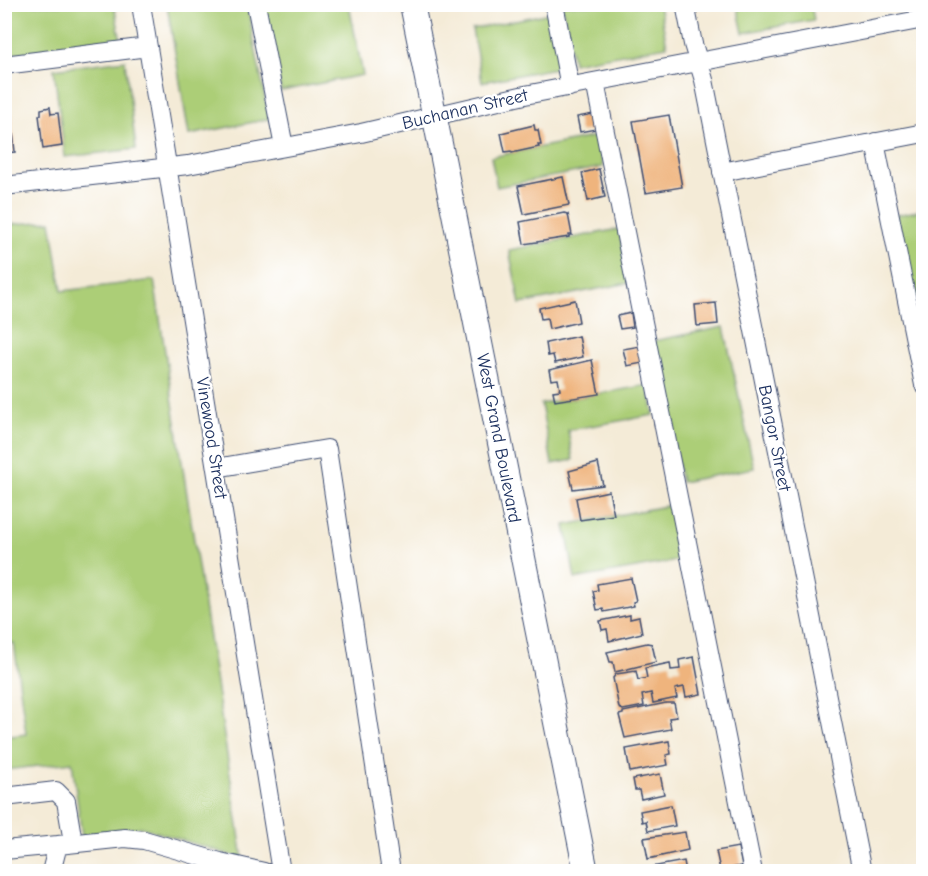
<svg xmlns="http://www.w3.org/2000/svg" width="928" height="876" viewBox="0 0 928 876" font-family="'Comic Neue',sans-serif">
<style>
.green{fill:#acce77;stroke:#647e6a;stroke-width:1.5}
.building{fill:#efb47d}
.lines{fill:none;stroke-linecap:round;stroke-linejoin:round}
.minor-casing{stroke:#3c4b70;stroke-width:20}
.major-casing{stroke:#3c4b70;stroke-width:26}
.minor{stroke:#fff;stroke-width:18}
.major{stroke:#fff;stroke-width:24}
.labels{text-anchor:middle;stroke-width:5;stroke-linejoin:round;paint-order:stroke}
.street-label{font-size:18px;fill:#1b2f5e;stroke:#fff}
</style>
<rect width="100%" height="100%" fill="#fff"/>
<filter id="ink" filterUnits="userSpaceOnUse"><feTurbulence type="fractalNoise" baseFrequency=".0167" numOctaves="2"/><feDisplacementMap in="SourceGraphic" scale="12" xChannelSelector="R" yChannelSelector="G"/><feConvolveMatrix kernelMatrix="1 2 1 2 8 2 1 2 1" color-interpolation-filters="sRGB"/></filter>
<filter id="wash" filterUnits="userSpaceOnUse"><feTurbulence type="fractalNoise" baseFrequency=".008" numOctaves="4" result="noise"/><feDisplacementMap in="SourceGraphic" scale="24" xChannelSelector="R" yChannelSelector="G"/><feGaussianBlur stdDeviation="1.35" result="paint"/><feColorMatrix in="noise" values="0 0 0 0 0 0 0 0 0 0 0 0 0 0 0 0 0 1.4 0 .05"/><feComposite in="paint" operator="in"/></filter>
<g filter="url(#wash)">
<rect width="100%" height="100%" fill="#f4ebd7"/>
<path class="green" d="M4 5H114L121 41 5 55Z
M167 5H247L269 119 189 135Z
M264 5H349L363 75 281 91Z
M562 5H659L667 46 573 63Z
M737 5H811L814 20 743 33Z
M550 13 561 67 482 82 472 29Z
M125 60 136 149 65 157 54 69Z
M597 136 603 167 497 187 491 157Z
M923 210V312L916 313 896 215Z
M51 221 62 291 154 280 243 859 141 827 82 836 72 762 5 770 4 737 26 734 14 643 4 644 5 225Z
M619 229 629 283 520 304 509 250Z
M724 327 754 468 681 482 653 341Z
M648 385 654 415 568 430 573 460 552 464 541 404Z
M671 505 681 560 575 579 565 525Z"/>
<g id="blocks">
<path class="building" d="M50 107 51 114 58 113 62 146 43 149 39 115H41V109Z
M4 113H11L15 152 4 153Z
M593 114 596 129 580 132 577 117Z
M669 115 682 187 646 193 633 121Z
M534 125 535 130H538L541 145H538L539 147 512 153 511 151 505 152 501 133Z
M599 169 605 197 588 201 582 173Z
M563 177 569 205 524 214 518 186Z
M564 213 568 214 572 235H569V237L524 244 520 222Z
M575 300 579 322 549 329 547 318 541 319 539 308Z
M716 303 718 324 697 326 695 305Z
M631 313 633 327 620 329 617 316Z
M579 336 583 357 555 363 553 355 548 356 546 343Z
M640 346 643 363 627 366 623 349Z
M592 360 599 394 555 401 553 391 560 390 558 379 551 380 549 370Z
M598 463 603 485 573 489 569 471Z
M609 491 614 515 580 520 576 498Z
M631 578 636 601 633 602 634 606 604 612 603 609 597 610 593 591 598 590 597 584Z
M630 615V619L639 617 642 633 609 641 607 629 602 630 600 621Z
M647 643 652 644 656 662 615 672 613 662H610L607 652Z
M694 657 701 694 686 697 684 687 675 689 677 698 653 703 651 693 642 695 644 706 623 710 619 708 613 678 616 674 636 671 638 680 647 678 645 668 670 663 671 670 680 669 679 660Z
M666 703H674L677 717 669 718 671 729 625 738 619 715 623 714V712Z
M669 741 671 754 666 755 668 765 630 772 626 749Z
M660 774 664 794 641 799 639 790H635L633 779Z
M671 805 675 826 648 831 646 821 642 822 640 811Z
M685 832 688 850 648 859 644 838Z
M738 847 742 866 720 870 716 851Z
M684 861 686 872H652L651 867Z"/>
</g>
</g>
<g filter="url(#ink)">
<use href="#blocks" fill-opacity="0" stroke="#3c4b70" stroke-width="1.5"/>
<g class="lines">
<g class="minor-casing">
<path id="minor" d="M141 4 281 872
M256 4 284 147
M554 4 570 87
M685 4 693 44 704 80 862 872
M4 65 148 47
M595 82 753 872
M875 142 924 385
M722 172 924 133
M4 186 188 165 361 133 525 95 924 19
M216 468 327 449 391 872
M4 797 56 791 66 801 73 842
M4 850 58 845
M51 872 58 845 125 838 144 840 220 862 264 872"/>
</g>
<g class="major-casing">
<path id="major" d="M412 4 586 872"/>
</g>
<use href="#minor" class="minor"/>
<use href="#major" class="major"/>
</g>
</g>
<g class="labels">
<g class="street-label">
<text transform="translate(465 109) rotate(-13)" y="6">Buchanan Street</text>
<text transform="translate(212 438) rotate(81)" y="6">Vinewood Street</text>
<text transform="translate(499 438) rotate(79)" y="6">West Grand Boulevard</text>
<text transform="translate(775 438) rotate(79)" y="6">Bangor Street</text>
</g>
</g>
<rect width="928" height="876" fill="none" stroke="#fff" stroke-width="24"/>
</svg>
